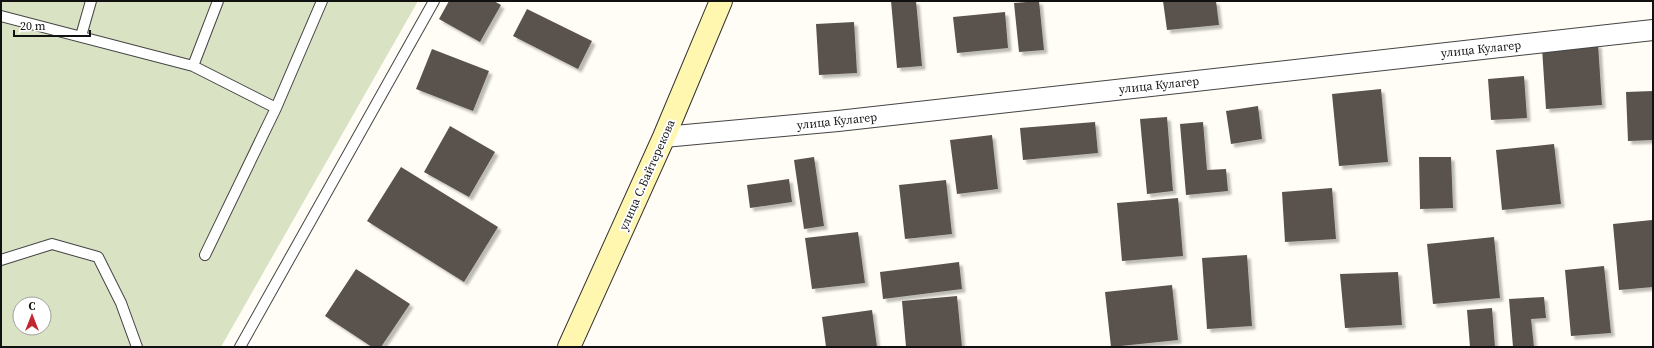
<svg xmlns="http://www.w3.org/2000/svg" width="1654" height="348" viewBox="0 0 1654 348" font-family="'Source Serif 4',serif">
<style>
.cemetery{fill:#d9e3c4;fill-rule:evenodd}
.building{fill:#5a524d;filter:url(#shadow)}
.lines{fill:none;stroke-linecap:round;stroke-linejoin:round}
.service-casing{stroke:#444;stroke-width:12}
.minor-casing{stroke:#444;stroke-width:22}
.secondary-casing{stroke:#333;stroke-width:24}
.service{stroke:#fff;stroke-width:10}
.minor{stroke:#fff;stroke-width:20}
.secondary{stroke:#fff6b0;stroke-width:22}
.labels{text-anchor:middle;stroke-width:4;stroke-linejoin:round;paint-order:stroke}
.street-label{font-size:12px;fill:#111;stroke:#fff}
</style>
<defs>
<filter id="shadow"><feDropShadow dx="3.5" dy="3.5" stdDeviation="1" flood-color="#0004"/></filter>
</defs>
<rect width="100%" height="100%" fill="#fffdf5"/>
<path class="cemetery" d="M1 1H418L221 347H1ZM20 304H44V328H20Z"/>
<path class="building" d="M449 1H494L501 5 480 42 439 19Z
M891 1H916L922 66 897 68Z
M1039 1 1044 50 1019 52 1014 3Z
M1163 1H1216L1219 25 1167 30Z
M527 9 592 41 578 69 513 36Z
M1005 12 1008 48 957 53 953 17Z
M854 22 857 73 819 75 816 24Z
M1598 44 1602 105 1546 109 1542 48Z
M432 49 489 71 473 111 416 89Z
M1524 76 1527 118 1491 120 1488 79Z
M1381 89 1388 162 1339 166 1332 94Z
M1653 91V140L1628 141 1626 92Z
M1258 106 1262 139 1231 144 1226 111Z
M1167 117 1173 191 1147 194 1140 119Z
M1095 122 1098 153 1023 160 1020 128Z
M1203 122 1207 170 1226 169 1228 191 1186 195 1180 124Z
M450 126 495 152 469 197 424 172Z
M992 135 998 189 957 194 950 140Z
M1554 144 1561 204 1502 210 1496 150Z
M814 157 824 226 804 229 794 160Z
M1419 157H1451L1453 208 1420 209Z
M401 167 498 227 464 282 367 221Z
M789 179 792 202 750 208 747 185Z
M946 180 952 234 905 239 899 185Z
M1332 188 1336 239 1285 242 1282 192Z
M1178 198 1183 256 1122 261 1117 203Z
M1652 220 1653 287 1619 290 1613 224Z
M858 232 865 283 812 289 805 238Z
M1494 237 1500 298 1433 304 1427 244Z
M1247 255 1252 326 1207 329 1202 258Z
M959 262 962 289 883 299 880 272Z
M1604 266 1611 333 1571 336 1565 270Z
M356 269 410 304 381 347H372L325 316Z
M1398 272 1402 325 1345 328 1340 274Z
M1172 285 1178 340 1111 347 1105 292Z
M957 296 962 347H906L902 301Z
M1544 297 1546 318 1531 319 1534 347H1513L1509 299Z
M1492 308 1495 347H1470L1467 310Z
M872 310 877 347H826L822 317Z"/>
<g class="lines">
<g class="service-casing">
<path id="service" d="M1 16 193 66 276 108
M81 36 91 1
M193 66 218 1
M205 255 276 108 322 1
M1 260 52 244 98 257 121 303 137 347
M240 347 434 1"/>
</g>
<g class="minor-casing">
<path id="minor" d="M664 137 838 121 1653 30"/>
</g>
<g class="secondary-casing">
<path id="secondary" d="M569 347 664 137 721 1"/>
</g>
<use href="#service" class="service"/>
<use href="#minor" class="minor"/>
<use href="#secondary" class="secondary"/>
</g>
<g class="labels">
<g class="street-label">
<text transform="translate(1481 49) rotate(-6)" y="4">улица Кулагер</text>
<text transform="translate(1159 85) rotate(-6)" y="4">улица Кулагер</text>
<text transform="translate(837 121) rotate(-6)" y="4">улица Кулагер</text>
<text transform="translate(647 175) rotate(-66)" y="4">улица С.Байтерекова</text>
</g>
</g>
<rect width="1654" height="348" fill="none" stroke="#111111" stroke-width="4"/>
<g transform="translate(32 316)"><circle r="19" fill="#ffffff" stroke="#a0a0a0"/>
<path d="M0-3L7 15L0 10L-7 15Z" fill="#c4262e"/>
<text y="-6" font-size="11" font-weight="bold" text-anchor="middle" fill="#111111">С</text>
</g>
<path d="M14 30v6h76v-6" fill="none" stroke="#111111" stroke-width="2"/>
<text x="20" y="30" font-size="12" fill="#111111" stroke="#ffffff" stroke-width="3" paint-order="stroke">20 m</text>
</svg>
